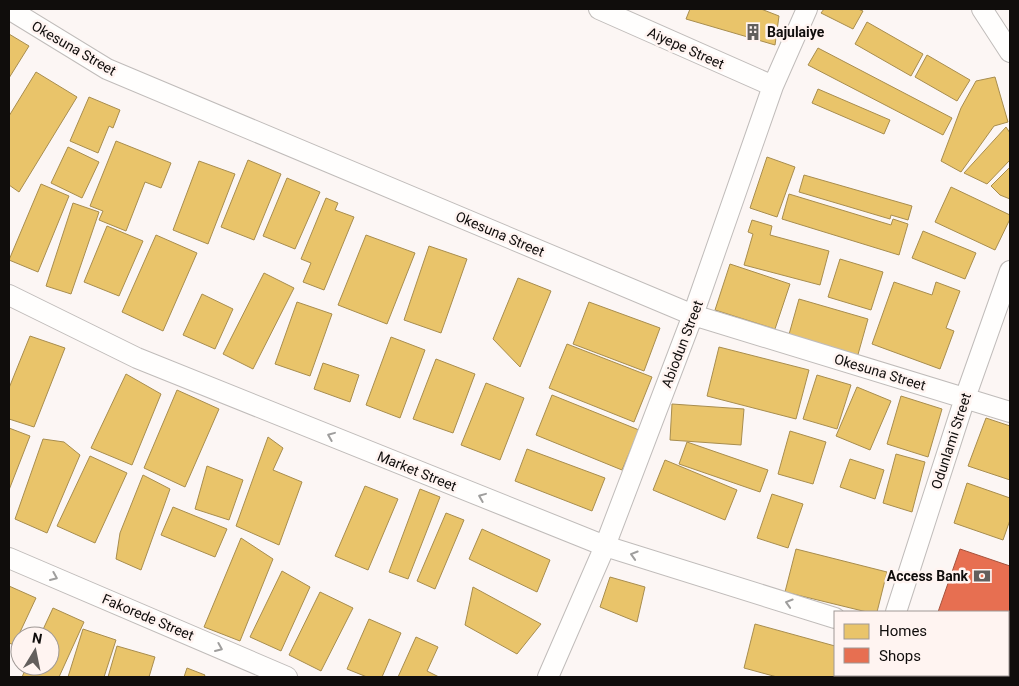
<svg xmlns="http://www.w3.org/2000/svg" width="1019" height="686" viewBox="0 0 1019 686" font-family="Roboto,sans-serif">
<style>
.homes{fill:#e9c46a;stroke:#a88d4e}
.shops{fill:#e76f51;stroke:#a6523c}
.lines{fill:none;stroke-linecap:round;stroke-linejoin:round}
.street-casing{stroke:#c0bcba;stroke-width:22}
.street{stroke:#fffefd;stroke-width:20}
.oneway{stroke:#9f9e9d}
.labels{text-anchor:middle;stroke-width:5;stroke-linejoin:round;paint-order:stroke}
.poi-label{font-size:14px;font-weight:bold;fill:#100d0c;stroke:#fff4f1;text-anchor:start}
.street-label{font-size:14px;fill:#100d0c;stroke:#fff4f1}
</style>
<rect width="100%" height="100%" fill="#fcf6f4"/>
<path class="homes" d="M690 9H761L779 16 775 45 686 19Z
M824 9H858L863 11 853 29 821 13Z
M867 22 923 54 911 76 855 44Z
M9 34 29 46 9 78Z
M818 48 952 118 943 135 808 65Z
M927 55 970 80 957 101 915 77Z
M36 72 77 97 19 192 9 185V116Z
M995 77 1008 122 994 126 961 172 941 161 961 108 976 81Z
M818 89 890 120 884 134 812 103Z
M89 97 120 110 113 128 109 126 98 153 70 141Z
M1006 127 1010 133V160L987 184 964 173Z
M116 141 171 163 161 188 145 182 126 231 99 220 103 211 90 206Z
M68 147 99 162 82 198 51 183Z
M767 157 795 167 777 217 750 208Z
M248 160 281 174 254 240 221 227Z
M199 161 235 174 208 244 173 230Z
M1010 167V199L1000 195 991 186Z
M804 175 912 206 908 220 891 215 890 219 799 192Z
M287 178 320 192 295 249 263 236Z
M41 184 69 196 38 272 9 260Z
M951 187 1010 215V219L995 250 935 222Z
M789 194 891 225 893 219 908 224 899 255 782 219Z
M326 198 338 203 335 210 354 217 324 290 303 282 311 263 301 259Z
M73 203 99 212 71 294 46 286Z
M752 220 772 226 770 235 829 251 820 285 744 265 753 234 748 232Z
M107 226 143 241 119 296 84 282Z
M923 231 976 253 965 279 912 258Z
M156 235 197 253 163 331 122 312Z
M366 235 415 253 387 324 338 305Z
M429 246 467 259 441 333 404 320Z
M840 259 883 272 871 310 828 297Z
M730 264 790 284 775 329 715 310Z
M264 273 294 288 253 369 223 354Z
M518 278 551 291 520 367 493 339Z
M894 282 932 295 936 282 960 291 946 328 954 331 940 369 872 344Z
M202 294 233 309 215 349 183 335Z
M799 299 868 319 857 358 788 338Z
M297 302 332 314 310 376 275 364Z
M589 302 660 328 644 371 573 344Z
M30 336 65 348 34 427 9 419V388Z
M391 337 425 350 400 418 366 405Z
M567 344 652 377 634 422 549 388Z
M719 347 809 370 796 419 707 396Z
M436 359 475 374 453 433 413 419Z
M323 363 359 375 350 402 314 389Z
M126 374 161 394 132 465 91 448Z
M817 375 851 385 837 429 803 419Z
M486 383 524 398 500 460 461 445Z
M857 387 891 401 870 450 836 436Z
M177 390 219 409 185 487 144 468Z
M552 395 639 430 622 470 536 435Z
M901 396 942 409 928 457 887 444Z
M672 404 744 409 741 445 670 440Z
M986 418 1010 426V480L968 466Z
M9 428 30 436 9 490Z
M790 431 826 442 813 484 778 474Z
M268 437 283 448 273 470 302 482 279 545 236 526Z
M43 439 64 442 80 455 47 533 15 519Z
M687 442 768 470 760 492 679 464Z
M527 449 605 478 592 511 515 481Z
M896 454 925 462 912 512 883 503Z
M90 456 127 473 95 543 57 526Z
M850 459 884 470 875 499 840 487Z
M665 460 737 490 725 520 653 490Z
M207 466 243 480 229 520 195 509Z
M143 475 170 489 141 570 116 559 120 533Z
M967 483 1010 498V520L1003 540 954 523Z
M365 486 398 499 368 570 335 556Z
M420 489 440 497 408 579 389 572Z
M772 494 803 504 788 548 757 538Z
M173 507 227 529 215 557 161 535Z
M446 513 464 520 435 589 417 581Z
M482 529 550 560 537 592 469 559Z
M241 538 273 559 240 641 204 627Z
M796 549 887 572 877 612H867L785 592Z
M282 571 310 587 281 651 250 637Z
M610 577 645 587 637 622 600 607Z
M9 586 36 598 14 645 9 643Z
M473 587 541 624 517 654 465 625Z
M320 592 353 608 321 671 289 655Z
M53 608 84 622 59 677H22L27 666H50V636H40Z
M369 619 401 633 382 677H367L347 669Z
M755 624 835 646V675H842V677H777L744 668Z
M83 629 116 640 104 677H68Z
M416 637 438 647 427 671 439 677H398Z
M117 646 155 657 149 677H108Z
M187 668 205 675 204 677H184Z
M904 675H936L943 677H903Z"/>
<path class="shops" d="M960 549 1010 566V653L1008 652V612H938Z"/>
<g class="lines">
<g class="street-casing">
<path id="street" d="M9 9 107 69 693 315 1010 412
M599 9 773 86
M982 9 1010 52
M9 295 137 358 605 546 835 618
M9 558 287 677
M896 612 965 398 1010 271
M1008 670 1010 671
M548 677 605 546 693 315 773 86 807 9
M875 677 876 675"/>
</g>
<use href="#street" class="street"/>
</g>
<defs><path id="oneway-chevron" d="M-2-3.5L2.5 0L-2 3.5" fill="none" stroke-width="1.6" stroke-linecap="round" stroke-linejoin="round" transform="scale(1.25)"/></defs>
<g class="oneway">
<use href="#oneway-chevron" transform="translate(331 436) rotate(-158)"/>
<use href="#oneway-chevron" transform="translate(482 497) rotate(-158)"/>
<use href="#oneway-chevron" transform="translate(634 555) rotate(-163)"/>
<use href="#oneway-chevron" transform="translate(54 577) rotate(23)"/>
<use href="#oneway-chevron" transform="translate(789 603) rotate(-163)"/>
<use href="#oneway-chevron" transform="translate(219 648) rotate(23)"/>
</g>
<defs>
<g id="building-bare" transform="scale(1.35)"><path d="M-4-6H4V6H1V3H-1V6H-4ZM-2.5-4.3h1.7v1.8h-1.7ZM.8-4.3h1.7v1.8H.8ZM-2.5-1h1.7V.8h-1.7ZM.8-1h1.7V.8H.8Z" fill="#635f5d" stroke="#fff4f1" stroke-width="2.5" paint-order="stroke"/></g>
<g id="bank-bare" transform="scale(1.35)"><path d="M-6-4H6V4H-6ZM0-2.3a2.3 2.3 0 1 0 0 4.6a2.3 2.3 0 1 0 0-4.6Z" fill="#635f5d" stroke="#fff4f1" stroke-width="2.5" paint-order="stroke"/></g>
</defs>
<g fill-rule="evenodd">
<use href="#building-bare" x="753" y="32"/>
<use href="#bank-bare" x="982" y="576"/>
</g>
<g class="labels">
<g class="poi-label">
<text x="767" y="37">Bajulaiye</text>
<text x="968" y="581" text-anchor="end">Access Bank</text>
</g>
<g class="street-label">
<text transform="translate(74 48) rotate(30)" y="5">Okesuna Street</text>
<text transform="translate(686 48) rotate(24)" y="5">Aiyepe Street</text>
<text transform="translate(500 234) rotate(23)" y="5">Okesuna Street</text>
<text transform="translate(682 344) rotate(-69)" y="5">Abiodun Street</text>
<text transform="translate(880 372) rotate(17)" y="5">Okesuna Street</text>
<text transform="translate(951 441) rotate(-72)" y="5">Odunlami Street</text>
<text transform="translate(417 471) rotate(22)" y="5">Market Street</text>
<text transform="translate(148 617) rotate(23)" y="5">Fakorede Street</text>
</g>
</g>
<rect width="1019" height="686" fill="none" stroke="#100d0c" stroke-width="20"/>
<rect x="834" y="611" width="175" height="65" fill="#fff4f1" stroke="#9f9895"/>
<rect x="844" y="624" width="25" height="15" fill="#e9c46a" stroke="#9f9895"/>
<text x="879" y="636" font-size="15" fill="#100d0c">Homes</text>
<rect x="844" y="648" width="25" height="15" fill="#e76f51" stroke="#9f9895"/>
<text x="879" y="661" font-size="15" fill="#100d0c">Shops</text>
<g transform="translate(35 651) rotate(10)"><circle r="24" fill="#fff4f1" stroke="#9f9895"/>
<path d="M0-4L9 19L0 12L-9 19Z" fill="#635f5d"/>
<text y="-8" font-size="14" font-weight="bold" text-anchor="middle" fill="#100d0c">N</text>
</g>
</svg>
